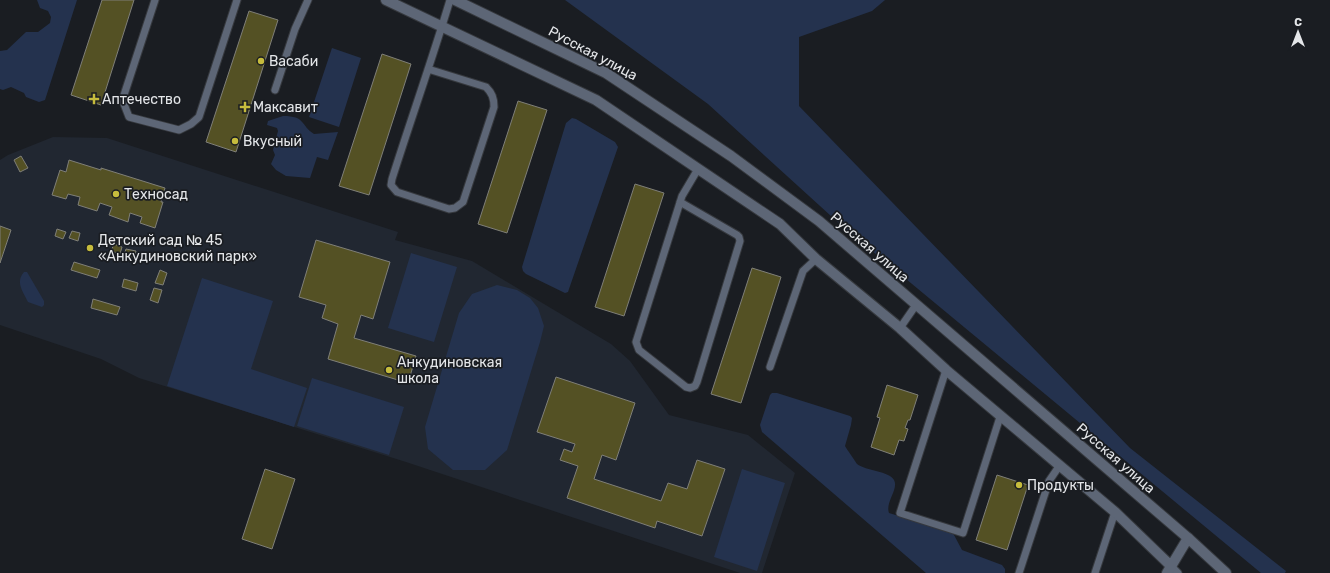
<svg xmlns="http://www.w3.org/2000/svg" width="1330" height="573" viewBox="0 0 1330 573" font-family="Rubik,sans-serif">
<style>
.built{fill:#212731}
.green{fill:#24324e}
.building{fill:#545124;stroke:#7f7f78}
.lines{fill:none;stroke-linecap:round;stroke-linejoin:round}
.service-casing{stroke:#36393e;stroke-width:9}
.minor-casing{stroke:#36393e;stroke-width:12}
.tertiary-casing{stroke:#36393e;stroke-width:12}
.service{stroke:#5d6676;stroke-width:7}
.minor{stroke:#5d6676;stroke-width:10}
.tertiary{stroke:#5d6676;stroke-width:10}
.poi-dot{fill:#c6bc3d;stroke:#1a1d22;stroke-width:1.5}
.labels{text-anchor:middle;stroke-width:3.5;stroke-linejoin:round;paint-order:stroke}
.street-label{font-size:14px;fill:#e4e6e9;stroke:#1a1d22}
.poi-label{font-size:14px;fill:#e4e6e9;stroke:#1a1d22;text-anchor:start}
</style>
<rect width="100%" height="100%" fill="#1a1d22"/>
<path class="built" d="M53 137 107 138 398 232 395 240 472 261 611 344 630 361 669 415 748 435 795 473 762 573H740L406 462 139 378 101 359 0 325V160L8 155Z"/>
<path class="green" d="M37 0H77L45 100 39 102 26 97 24 93 11 87 3 90 0 89V51L7 50 26 32H38L50 23 51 17 48 11 40 8Z
M565 0H885L872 11 799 37V106L1130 448 1286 571 1285 573H1261L842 226 708 104Z
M332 48 361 58 339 127 309 117Z
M283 116C306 116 300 125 314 134L338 132 328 160 317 157 310 178 286 176 276 170 271 164 275 155 273 150 278 131 277 128 267 125 268 121Z
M572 118 576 119 615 142 618 147 569 289 568 292 565 293 526 274 523 271 522 267 566 123Z
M411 253 457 267 434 342 388 328Z
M24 272H27L44 301V305L42 307 28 302C23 292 15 282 24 272Z
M202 278 273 301 251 369 307 388 294 427 167 386Z
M497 285 517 290 530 298 538 308 544 326 540 342 507 450 485 470H453L428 449 425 427 459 313 472 294Z
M312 378 404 407 389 455 297 426Z
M772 393H777L850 416 852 418 851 425 845 446C846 448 856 462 857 464 866 471 889 471 894 480 899 489 885 502 889 513L951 532 954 535 962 550 1002 565 1005 569V573H926L762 432 760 425 770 395Z
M742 469 785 483 757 571 714 557Z"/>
<path class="building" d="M102 0H134L101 105 71 95Z
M249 11 278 20 236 152 206 142Z
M382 54 411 64 369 195 339 186Z
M518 101 547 110 507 233 478 224Z
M21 156 28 168 20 172 14 160Z
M69 160 101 170V168L165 188 161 202H163L155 228 140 223 142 217 130 213 128 222 109 215 112 207 100 203 97 211 78 205 80 197 68 194 66 199 52 195 60 170 66 172Z
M635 184 664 193 624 316 595 307Z
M0 226 11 230 0 263Z
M57 229 66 232 63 239 55 236Z
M72 231 80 233 78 241 69 238Z
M316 240 390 262 373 319 361 315 354 338 416 356 408 383 328 359 338 324 322 318 326 305 299 297Z
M114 244 122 247 120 254 111 251Z
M126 249 136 251 134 258 124 255Z
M74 262 100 270 97 278 71 270Z
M752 268 781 277 741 403 711 394Z
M160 270 167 273 163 285 155 283Z
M124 279 138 283 136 291 122 287Z
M154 288 162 290 158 303 150 300Z
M93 299 120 307 117 315 91 308Z
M556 377 635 403 616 460 602 455 594 479 661 501 668 483 687 489 697 460 725 469 702 536 657 521 655 528 567 498 578 466 560 460 564 449 572 452 575 444 537 432Z
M887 385 918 395 910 420H908L905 428 908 429 904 441 899 440 894 455 871 447 880 418 877 417Z
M265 469 295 479 272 549 242 539Z
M997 475 1028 485 1007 550 976 540Z"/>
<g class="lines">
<g class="service-casing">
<path id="service" d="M155 0 124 95V104L129 117 179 130 191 124 199 117 237 0
M428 69 486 87C492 93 494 98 494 107L463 202 455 208 449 209 397 192 391 185 392 179C411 119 432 60 450 0
M275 90 295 29 308 0
M680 202 737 235 739 237 740 241 697 382 695 386 690 388 686 387 639 350 636 342 682 196 698 169
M900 328 916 305
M770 367 803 271 816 259
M946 370 900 513 963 533 1000 417
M1171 566 1178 573
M1019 573 1049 481 1060 465
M1095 573 1115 512"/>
</g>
<g class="minor-casing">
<path id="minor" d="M386 0 596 100 780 224 816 259 900 328 946 370 1115 512 1171 566
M1167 573 1188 538"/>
</g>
<g class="tertiary-casing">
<path id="tertiary" d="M455 0 606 73 731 156 819 221 1188 538 1226 573"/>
</g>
<use href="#service" class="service"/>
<use href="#minor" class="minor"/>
<use href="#tertiary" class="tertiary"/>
</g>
<g class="poi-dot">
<circle cx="261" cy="61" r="4"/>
<path d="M92 93h4v4h4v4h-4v4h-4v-4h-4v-4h4z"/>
<path d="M243 101h4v4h4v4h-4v4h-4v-4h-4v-4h4z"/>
<circle cx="235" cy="141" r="4"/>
<circle cx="116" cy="194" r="4"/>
<circle cx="90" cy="248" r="4"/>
<circle cx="389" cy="370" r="4"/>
<circle cx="1019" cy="485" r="4"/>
</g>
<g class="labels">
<g class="street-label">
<text transform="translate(593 53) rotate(28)" y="5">Русская улица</text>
<text transform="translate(870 247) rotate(41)" y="5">Русская улица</text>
<text transform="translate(1116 458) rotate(41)" y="5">Русская улица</text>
</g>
<g class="poi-label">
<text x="269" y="66">Васаби</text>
<text x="102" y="104">Аптечество</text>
<text x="253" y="112">Максавит</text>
<text x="243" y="146">Вкусный</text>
<text x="124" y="199">Техносад</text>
<text x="98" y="245">Детский сад № 45<tspan x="98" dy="16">«Анкудиновский парк»</tspan></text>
<text x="397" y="367">Анкудиновская<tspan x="397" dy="16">школа</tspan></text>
<text x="1027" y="490">Продукты</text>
</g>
</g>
<g transform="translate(1298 32)" stroke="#1a1d22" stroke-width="3" paint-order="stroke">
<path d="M0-3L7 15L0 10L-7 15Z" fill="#e4e6e9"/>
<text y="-6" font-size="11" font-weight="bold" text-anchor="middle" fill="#e4e6e9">С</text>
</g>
</svg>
